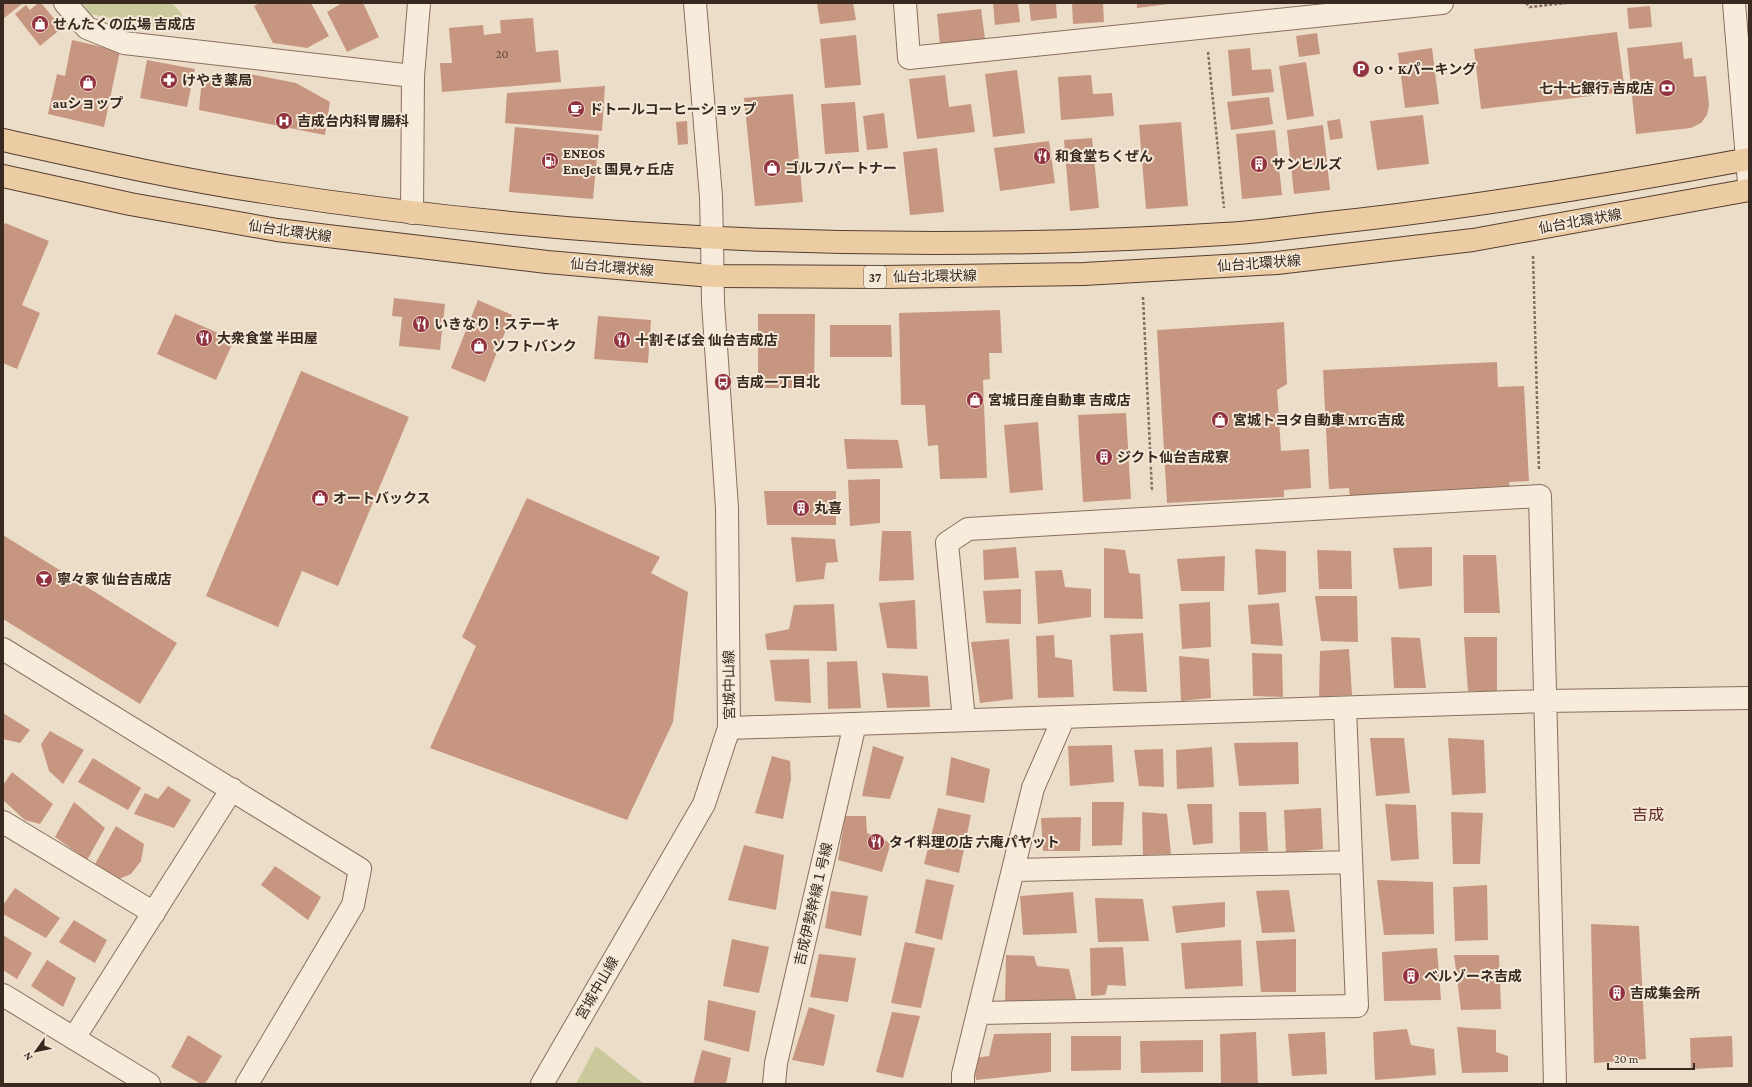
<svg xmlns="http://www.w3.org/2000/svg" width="1752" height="1087" viewBox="0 0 1752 1087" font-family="'Crimson Pro','Noto Sans JP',serif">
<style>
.green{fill:#c9c99c}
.building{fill:#c79681}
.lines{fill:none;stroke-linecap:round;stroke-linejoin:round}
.minor-casing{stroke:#876f5e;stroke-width:24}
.tertiary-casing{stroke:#876f5e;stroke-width:24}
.primary-casing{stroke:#553e32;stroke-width:24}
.path{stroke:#876f5e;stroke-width:2.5;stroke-dasharray:3 2;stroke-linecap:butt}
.minor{stroke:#f7ebdb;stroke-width:22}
.tertiary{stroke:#f7ebdb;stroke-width:22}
.primary{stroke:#eccca3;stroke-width:22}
.labels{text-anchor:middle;stroke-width:4;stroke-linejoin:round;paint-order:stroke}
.number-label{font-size:12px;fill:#5c4439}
.shield{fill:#f4e8d7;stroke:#706258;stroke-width:1}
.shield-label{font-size:13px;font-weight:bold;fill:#382921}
.poi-label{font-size:14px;font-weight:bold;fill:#382921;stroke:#f4e8d7;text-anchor:start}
.street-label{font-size:14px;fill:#382921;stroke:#f4e8d7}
.quarter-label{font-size:16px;fill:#622923;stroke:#f4e8d7}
</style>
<rect width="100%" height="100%" fill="#ecddc8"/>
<path class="green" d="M82 3H172L182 14 177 30 90 14Z
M596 1046 644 1084H576Z"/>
<path class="building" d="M3 3H23L3 19Z
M38 3H41L62 28 40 46 15 14 26 5 30 10Z
M260 3H311L329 36 307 48 273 43 254 6Z
M342 3H363L379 37 347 52 327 12Z
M817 3H853L856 20 820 24Z
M993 3H1018L1020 22 995 25Z
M1029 3H1056L1057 18 1031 21Z
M1072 3H1103L1104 22 1073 24Z
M1137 3H1168V4L1137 8Z
M1650 6 1652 27 1629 29 1627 8Z
M981 9 985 39 940 44 937 14Z
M533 18 536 52 558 50 561 82 442 92 440 63H452L449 28 483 25 484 35 501 33 500 20Z
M1617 32 1625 92 1481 109 1474 49Z
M1317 33 1320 54 1299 57 1296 36Z
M856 35 861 85 825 88 820 39Z
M72 40 120 51 104 127 48 114 57 74 65 76Z
M1682 42 1684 59 1692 58 1694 77 1706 76 1709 105 1707 115 1701 123 1691 128 1636 134 1627 48Z
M1250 48 1252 70 1271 69 1274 92 1232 96 1228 50Z
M1432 48 1439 104 1405 108 1398 53Z
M147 60 195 69 187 107 140 98Z
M1306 62 1314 116 1287 120 1279 66Z
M1017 70 1025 133 993 137 985 74Z
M240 72 296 83 330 102 325 135 199 110 202 77Z
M945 75 949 107 971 104 975 132 917 139 909 79Z
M1091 75 1093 94 1112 93 1114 116 1061 120 1058 77Z
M605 86 602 131 505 123 507 93Z
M793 94 803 202 755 206 744 98Z
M1269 97 1273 124 1231 130 1227 102Z
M855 102 859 152 825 154 821 104Z
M884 113 888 148 867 150 863 116Z
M1423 115 1429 164 1377 170 1370 121Z
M1340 119 1343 138 1330 140 1327 121Z
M687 121 688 144 678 145 676 122Z
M1181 122 1188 206 1146 209 1139 125Z
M1323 125 1330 190 1294 194 1287 130Z
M515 127 599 135 593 199 509 192Z
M1275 130 1282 195 1242 199 1236 134Z
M1092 138 1099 208 1070 211 1064 140Z
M1049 141 1055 183 1000 191 994 148Z
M937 148 944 212 910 215 903 152Z
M5 223 49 241 22 305 40 313 17 369 3 363V227Z
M394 298 445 304 440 350 399 346 402 317 392 316Z
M478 300 512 315 485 382 451 368Z
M1000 310 1002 353H989L990 379 983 380 987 478 940 479 938 445 928 446 925 405H901L899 313Z
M175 314 234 340 216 380 157 354Z
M758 314H815L814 388H758Z
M598 316 651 320 648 363 594 359Z
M1284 322 1287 384 1277 390 1281 451 1309 449 1311 488 1284 490V497L1167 503 1157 330Z
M830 325H891L892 357H830Z
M1497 362 1498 387 1524 386 1529 481 1509 482 1510 491 1350 499 1349 488 1329 489 1323 370Z
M301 371 409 417 338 586 302 571 278 627 206 596Z
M1126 413 1131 499 1083 502 1078 415Z
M1038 422 1043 490 1010 493 1004 425Z
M844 439 898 440 903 468 847 469Z
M880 479V523L850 526 848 480Z
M764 491H836V525H767Z
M527 498 660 557 651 573 688 592 673 722 627 820 430 748 476 646 462 637Z
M882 531H911L914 580 879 581Z
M3 535 177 643 140 704 3 619Z
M791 537 835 539 838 562 826 563 824 579 796 582Z
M1016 547 1019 578 984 580 983 550Z
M1432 547V586L1399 589 1393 548Z
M1104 548 1125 550 1129 573 1140 574 1143 619 1104 618Z
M1255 549 1286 551V592L1258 595Z
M1317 550 1351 551 1352 589H1319Z
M1463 555H1496L1500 613H1464Z
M1225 556 1224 591H1181L1177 559Z
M1062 570 1065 587 1091 589V617L1038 624 1035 571Z
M1021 589V624L986 623 983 591Z
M1315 596H1357L1358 642 1321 641Z
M915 600 917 649 887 648 879 603Z
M1210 602 1211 647 1182 649 1179 604Z
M1279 603 1283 646 1251 644 1248 605Z
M834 604 837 651 767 650 765 634 789 629 794 605Z
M1143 633 1147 692 1113 691 1110 635Z
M1054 635 1055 657 1072 660 1074 697 1038 698 1036 636Z
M1391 637 1420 638 1426 688H1394Z
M1464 637H1497V691H1468Z
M1009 639 1013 699 980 703 971 642Z
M1349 649 1352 695 1319 697 1320 651Z
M1252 653 1282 654 1283 697 1253 696Z
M1179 656 1209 659 1211 698 1181 701Z
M809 659 811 703 775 701 770 660Z
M857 661 861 708 828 709 827 662Z
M882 673 928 676 930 707 887 708Z
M3 713 30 730 20 743 3 739Z
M50 731 84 750 63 784 49 771 41 744Z
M1370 738H1404L1410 793 1376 796Z
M1448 738 1484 740 1486 793 1452 795Z
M1298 742 1299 784 1239 786 1234 743Z
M1112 745 1114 782 1070 786 1068 746Z
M873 746 904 757 890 799 862 796Z
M1212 747 1214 787 1177 789 1176 750Z
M1163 749 1164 787 1139 786 1134 750Z
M772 756 790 761 791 779 783 819 755 813Z
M951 757 990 769 984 803 946 795Z
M93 758 141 788 128 810 78 782Z
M12 772 53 804 40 824 25 820 3 800V785Z
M168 786 191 800 174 828 134 814 145 793 158 799Z
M74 802 105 828 87 860 55 837Z
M1092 802H1124L1122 845 1092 846Z
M1187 804H1212L1213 843 1193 845Z
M1385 804 1416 805 1419 859 1391 861Z
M938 808 971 815 959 873 924 864Z
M1321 808 1323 849 1286 853 1284 810Z
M1142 812 1167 814 1171 854 1143 855Z
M1239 812H1266L1268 851 1240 852Z
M1451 812 1483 813 1480 864H1453Z
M845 816H866L867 833 891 843 882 872 838 860Z
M1081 817 1080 851H1043L1041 818Z
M116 826 144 844 141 861 131 874 119 879 95 864Z
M744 845 784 855 776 910 728 900Z
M275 866 321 897 308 920 261 885Z
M926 879 954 885 942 940 915 933Z
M1377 880 1433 882 1434 934 1384 935Z
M1487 885 1488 940 1455 941 1453 887Z
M15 888 60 918 46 938 3 914V905Z
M1289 890 1295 932 1262 933 1256 891Z
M831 891 868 896 861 936 825 928Z
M1073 892 1077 933 1023 935 1020 896Z
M1095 898 1143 899 1149 941 1098 942Z
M1225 902V927L1176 933 1172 906Z
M74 920 107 940 95 963 59 942Z
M1591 924 1639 926 1646 1059 1594 1063Z
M3 935 32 953 17 979 3 970Z
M732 939 769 947 759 993 723 986Z
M1296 939V992H1261L1256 941Z
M1241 940 1243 986 1185 989 1181 943Z
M905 942 935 948 921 1008 891 1003Z
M1123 947 1126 986 1108 985 1105 995 1091 996 1090 948Z
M1437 948 1441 1000 1384 1001 1382 952Z
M819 954 856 958 848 1002 810 997Z
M1006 955 1034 956 1037 966 1069 969 1076 999 1005 1003Z
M1454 955H1499L1501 1009 1461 1010Z
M47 960 76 978 63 1007 31 986Z
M708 1000 756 1011 749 1052 704 1040Z
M809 1007 835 1015 824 1066 792 1060Z
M892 1012 920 1016 903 1078 876 1072Z
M1457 1027 1496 1030V1052L1508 1056V1072L1462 1073Z
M1407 1029 1411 1045 1434 1049 1436 1075 1375 1080 1373 1032Z
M1256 1032 1258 1083H1221L1220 1034Z
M1325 1032 1327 1074 1292 1076 1288 1034Z
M1051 1033V1072L976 1080 973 1058 989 1056 994 1034Z
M188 1035 222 1056 205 1084H201L171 1067Z
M1071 1036H1121V1070L1071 1071Z
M1732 1036 1733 1067 1691 1069 1690 1038Z
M1203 1040V1072L1141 1073 1140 1041Z
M702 1050 731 1058 726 1084H693Z"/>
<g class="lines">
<g class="minor-casing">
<path id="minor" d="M65 3 87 28 124 43 413 76
M695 3 711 197 712 238
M905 3 909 58 1442 3
M412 213 413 76 419 3
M3 649 360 869 353 905 247 1084
M964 720 947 543 968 529 1540 496 1555 1084
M729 728 1545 701 1749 698
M3 822 154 913
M1013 870 1351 862
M979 1013 1357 1006 1345 708
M74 1038 232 789
M774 1084 776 1063 855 724
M963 1084V1074L1033 788 1064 717"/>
</g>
<g class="tertiary-casing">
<path id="tertiary" d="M1734 3 1749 183
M3 995 149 1084
M542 1084 704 804 729 728 727 508 713 303 712 238"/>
</g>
<g class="primary-casing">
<path id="primary" d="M3 140C89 159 176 179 263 192 580 241 904 254 1224 234 1262 232 1300 226 1338 222 1476 207 1613 184 1749 159
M3 176 130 204 277 230 547 262 712 276 883 277 1084 274 1277 263 1473 240 1749 190"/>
</g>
<path class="path" d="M1526 3 1530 7 1566 3
M1208 52 1224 208
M1533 256 1539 471
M1143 297 1152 492"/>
<use href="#minor" class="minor"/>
<use href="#tertiary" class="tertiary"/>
<use href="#primary" class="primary"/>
</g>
<defs>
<g id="shop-disc" transform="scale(0.9)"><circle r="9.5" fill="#91323e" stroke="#f4e8d7"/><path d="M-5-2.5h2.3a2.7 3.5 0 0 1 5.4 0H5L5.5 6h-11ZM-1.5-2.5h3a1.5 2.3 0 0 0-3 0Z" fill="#fff"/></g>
<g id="parking-disc" transform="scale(0.9)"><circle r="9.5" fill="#91323e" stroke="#f4e8d7"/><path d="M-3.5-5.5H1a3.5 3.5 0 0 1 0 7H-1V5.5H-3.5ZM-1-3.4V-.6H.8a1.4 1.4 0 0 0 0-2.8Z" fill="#fff"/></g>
<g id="pharmacy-disc" transform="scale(0.9)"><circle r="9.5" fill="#91323e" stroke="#f4e8d7"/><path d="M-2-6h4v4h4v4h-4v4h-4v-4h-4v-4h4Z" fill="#fff"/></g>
<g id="bank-disc" transform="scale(0.9)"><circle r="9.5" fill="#91323e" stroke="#f4e8d7"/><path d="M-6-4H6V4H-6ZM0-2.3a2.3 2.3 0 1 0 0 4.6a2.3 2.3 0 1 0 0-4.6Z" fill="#fff"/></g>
<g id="cafe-disc" transform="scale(0.9)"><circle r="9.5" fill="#91323e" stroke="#f4e8d7"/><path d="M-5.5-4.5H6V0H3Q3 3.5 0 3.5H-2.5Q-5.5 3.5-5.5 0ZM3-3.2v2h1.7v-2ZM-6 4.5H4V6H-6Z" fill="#fff"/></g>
<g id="hospital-disc" transform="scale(0.9)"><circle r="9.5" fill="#91323e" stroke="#f4e8d7"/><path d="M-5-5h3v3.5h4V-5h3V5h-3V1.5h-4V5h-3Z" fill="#fff"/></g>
<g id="restaurant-disc" transform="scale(0.9)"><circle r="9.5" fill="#91323e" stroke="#f4e8d7"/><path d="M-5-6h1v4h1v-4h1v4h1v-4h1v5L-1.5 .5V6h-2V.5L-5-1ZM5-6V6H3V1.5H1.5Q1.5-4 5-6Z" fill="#fff"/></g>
<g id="fuel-disc" transform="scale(0.9)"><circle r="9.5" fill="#91323e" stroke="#f4e8d7"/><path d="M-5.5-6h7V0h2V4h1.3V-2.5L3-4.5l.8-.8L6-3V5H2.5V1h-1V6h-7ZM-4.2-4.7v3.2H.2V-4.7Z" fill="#fff"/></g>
<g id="building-disc" transform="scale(0.9)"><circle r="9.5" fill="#91323e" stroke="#f4e8d7"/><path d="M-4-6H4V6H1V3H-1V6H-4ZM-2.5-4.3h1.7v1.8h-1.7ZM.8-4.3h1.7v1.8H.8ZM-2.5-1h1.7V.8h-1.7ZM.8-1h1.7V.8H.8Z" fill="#fff"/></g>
<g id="bus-disc" transform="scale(0.9)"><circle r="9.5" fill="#91323e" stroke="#f4e8d7"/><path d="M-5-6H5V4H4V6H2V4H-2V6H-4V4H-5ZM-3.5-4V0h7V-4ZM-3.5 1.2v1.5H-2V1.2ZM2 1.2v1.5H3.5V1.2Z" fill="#fff"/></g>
<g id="bar-disc" transform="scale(0.9)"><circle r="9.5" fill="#91323e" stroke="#f4e8d7"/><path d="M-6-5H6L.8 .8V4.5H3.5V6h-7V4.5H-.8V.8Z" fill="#fff"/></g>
</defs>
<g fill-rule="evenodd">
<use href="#shop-disc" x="40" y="24"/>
<use href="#parking-disc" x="1361" y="69"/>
<use href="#pharmacy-disc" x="169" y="80"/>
<use href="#shop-disc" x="88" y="83"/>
<use href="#bank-disc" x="1667" y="88"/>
<use href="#cafe-disc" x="576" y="109"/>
<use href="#hospital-disc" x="284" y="121"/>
<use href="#restaurant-disc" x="1042" y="156"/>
<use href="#fuel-disc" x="550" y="161"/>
<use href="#building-disc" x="1259" y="164"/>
<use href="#shop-disc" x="772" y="168"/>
<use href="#restaurant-disc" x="421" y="324"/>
<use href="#restaurant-disc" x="204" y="338"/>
<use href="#restaurant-disc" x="622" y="340"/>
<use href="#shop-disc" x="479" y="346"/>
<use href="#bus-disc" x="723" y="382"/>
<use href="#shop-disc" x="975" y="400"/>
<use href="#shop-disc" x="1220" y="420"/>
<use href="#building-disc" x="1104" y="457"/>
<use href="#shop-disc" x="320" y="498"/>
<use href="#building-disc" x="801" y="508"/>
<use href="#bar-disc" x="44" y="579"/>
<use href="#restaurant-disc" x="876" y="842"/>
<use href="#building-disc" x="1411" y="976"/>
<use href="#building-disc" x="1617" y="993"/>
</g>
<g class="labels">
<g class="number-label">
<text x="502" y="58">20</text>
</g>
<rect class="shield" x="864" y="266" width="22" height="22" rx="3"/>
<g class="shield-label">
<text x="875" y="282">37</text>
</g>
<g class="poi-label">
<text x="53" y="29">せんたくの広場 吉成店</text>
<text x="1374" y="74">O・Kパーキング</text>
<text x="182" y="85">けやき薬局</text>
<text x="1654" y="93" text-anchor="end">七十七銀行 吉成店</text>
<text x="88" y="108" text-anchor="middle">auショップ</text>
<text x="589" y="114">ドトールコーヒーショップ</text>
<text x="297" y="126">吉成台内科胃腸科</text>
<text x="563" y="158">ENEOS<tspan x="563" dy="16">EneJet 国見ヶ丘店</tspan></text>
<text x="1055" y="161">和食堂ちくぜん</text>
<text x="1272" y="169">サンヒルズ</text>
<text x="785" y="173">ゴルフパートナー</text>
<text x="434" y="329">いきなり！ステーキ</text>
<text x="217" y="343">大衆食堂 半田屋</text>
<text x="635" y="345">十割そば会 仙台吉成店</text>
<text x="492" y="351">ソフトバンク</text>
<text x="736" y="387">吉成一丁目北</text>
<text x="988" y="405">宮城日産自動車 吉成店</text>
<text x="1233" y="425">宮城トヨタ自動車 MTG吉成</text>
<text x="1117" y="462">ジクト仙台吉成寮</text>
<text x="333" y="503">オートバックス</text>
<text x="814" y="513">丸喜</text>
<text x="57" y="584">寧々家 仙台吉成店</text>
<text x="889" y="847">タイ料理の店 六庵パヤット</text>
<text x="1424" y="981">ベルゾーネ吉成</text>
<text x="1630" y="998">吉成集会所</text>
</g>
<g class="street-label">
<text transform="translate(1580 221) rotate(-10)" y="5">仙台北環状線</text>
<text transform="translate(290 231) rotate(8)" y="5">仙台北環状線</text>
<text transform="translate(1259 263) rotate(-4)" y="5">仙台北環状線</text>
<text transform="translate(612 267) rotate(5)" y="5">仙台北環状線</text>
<text transform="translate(935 276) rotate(-1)" y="5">仙台北環状線</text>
<text transform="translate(729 685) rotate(-91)" y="5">宮城中山線</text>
<text transform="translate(813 904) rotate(-77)" y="5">吉成伊勢幹線１号線</text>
<text transform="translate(597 988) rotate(-60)" y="5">宮城中山線</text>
</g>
<g class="quarter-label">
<text x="1648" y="820">吉成</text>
</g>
</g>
<rect width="1752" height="1087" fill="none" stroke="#382921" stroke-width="8"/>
<g transform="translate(36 1051) rotate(237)" stroke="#f4e8d7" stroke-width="3" paint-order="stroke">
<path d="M0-3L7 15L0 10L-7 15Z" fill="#382921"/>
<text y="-6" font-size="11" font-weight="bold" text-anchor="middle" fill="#382921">N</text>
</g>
<path d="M1608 1063v6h86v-6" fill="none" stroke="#382921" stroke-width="2"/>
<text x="1614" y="1063" font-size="12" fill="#382921" stroke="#f4e8d7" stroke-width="3" paint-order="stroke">20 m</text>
</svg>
